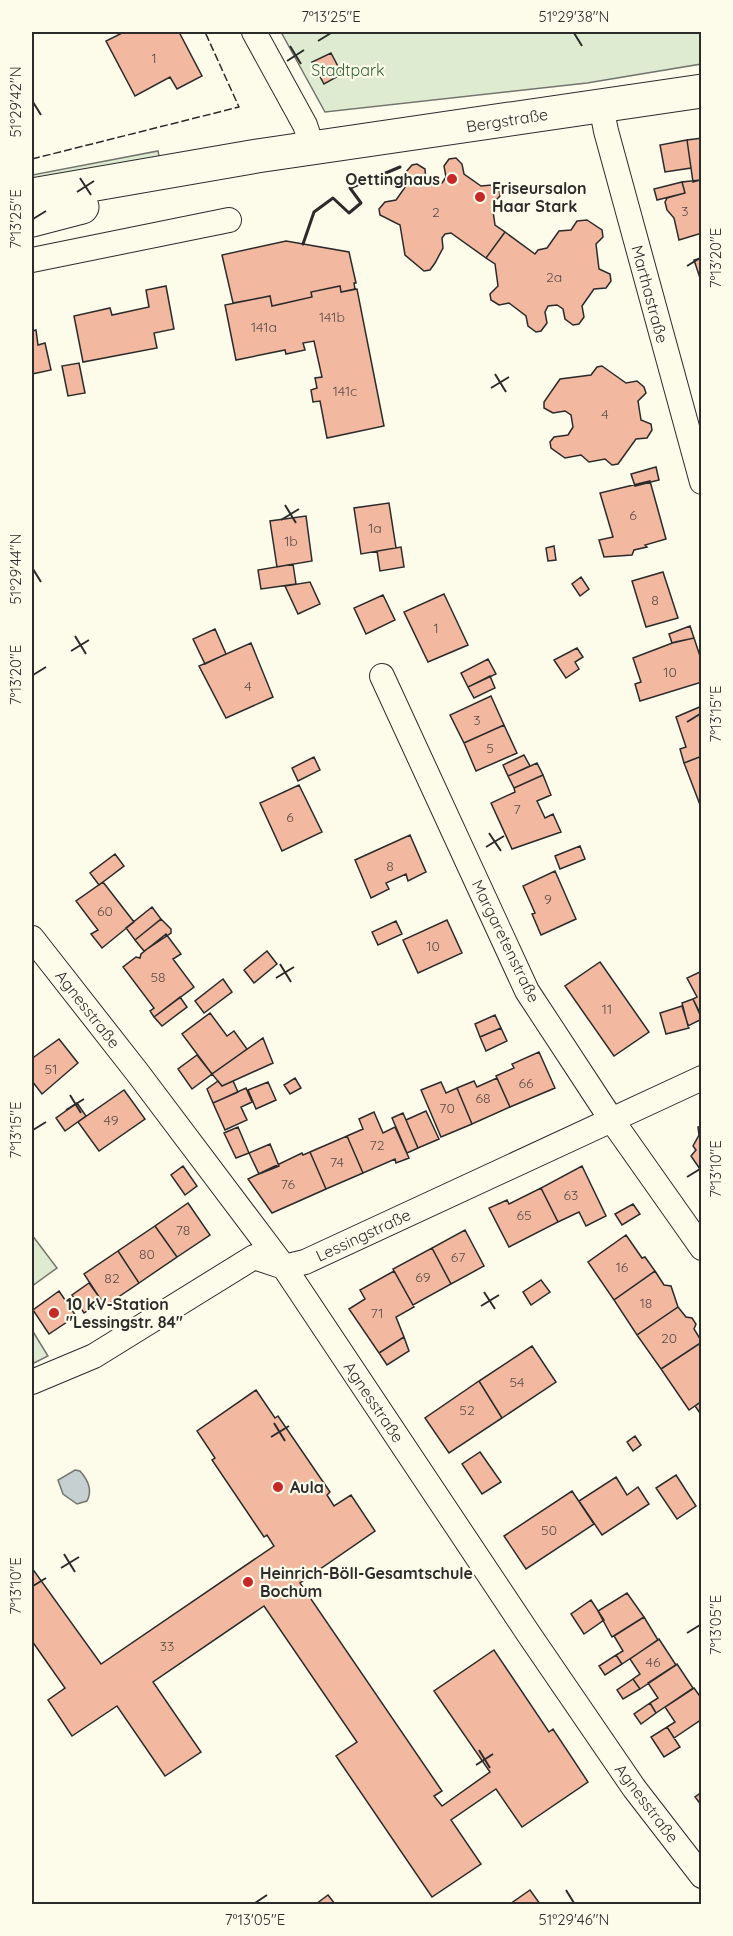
<svg xmlns="http://www.w3.org/2000/svg" width="733" height="1936" viewBox="0 0 733 1936" font-family="Quicksand,sans-serif">
<style>
.green{fill:#deebd1;stroke:#74746e;stroke-width:1.5}
.water{fill:#c7d0d0;stroke:#74746e;stroke-width:1.5}
.building{fill:#f2b8a0;stroke:#2b2b2b;stroke-width:1.5}
.lines{fill:none;stroke-linecap:round;stroke-linejoin:round}
.street-casing{stroke:#2b2b2b;stroke-width:26}
.secondary-casing{stroke:#2b2b2b;stroke-width:35}
.street{stroke:#fdfbea;stroke-width:24}
.secondary{stroke:#fdfbea;stroke-width:33}
.fence{stroke:#2b2b2b;stroke-width:1.5;stroke-dasharray:8 3;stroke-linecap:butt}
.wall{stroke:#2b2b2b;stroke-width:3}
.ticks{fill:none;stroke:#2b2b2b;stroke-width:2}
.poi-dot{fill:#c62828;stroke:#fdfbea;stroke-width:2}
.labels{text-anchor:middle;stroke-width:4.5;stroke-linejoin:round;paint-order:stroke}
.number-label{font-size:14px;fill:#5d4e48}
.park-label{font-size:16px;fill:#34623c;stroke:#fdfbea}
.street-label{font-size:16px;fill:#2b2b2b;stroke:#fdfbea}
.poi-label{font-size:16px;font-weight:bold;fill:#2b2b2b;stroke:#fdfbea;text-anchor:start}
.neatline{fill:none;stroke:#2b2b2b;stroke-width:2}
.ticks-label{font-size:15px;text-anchor:middle;fill:#2b2b2b}
</style>
<rect width="100%" height="100%" fill="#fdfbea"/>
<path class="green" d="M281 32H701V64L587 83 325 112Z
M158 151 160 161 32 187V175Z
M32 1235 57 1268 32 1286Z
M32 1330 48 1356 32 1364Z"/>
<path class="water" d="M75 1470 80 1471C88 1480 93 1490 87 1501L77 1504 63 1494 58 1480Z"/>
<path class="building" d="M124 32H179L202 76 177 89 170 77 135 96 106 41Z
M331 53 342 74 324 84 312 62Z
M702 138V185L700 180 693 182 687 140Z
M687 140 691 168 665 172 660 145Z
M456 158 462 164 464 174 481 186 492 185 499 190 500 196 492 204 495 225 505 232 486 258 451 233 445 234 442 238 443 248 435 263 430 270 424 271 405 255 400 225 380 215 379 209 385 202 396 200 408 183 406 172 412 165 417 164 425 169 426 181 431 185 442 183 446 177 444 166 449 159Z
M700 180 702 233 679 240 674 218 667 210 665 202 667 198 685 193 682 182Z
M682 182 685 193 657 200 654 189Z
M587 220 602 230 603 237 596 244 599 269 610 274 611 281 606 288 594 289 582 306 584 317 579 324 573 325 565 319 563 309 557 305 548 306 545 312 547 323 541 331 536 332 528 326 526 316 509 303 499 305 491 300 490 294 498 286 495 264 486 258 505 232 535 254 538 250 547 248 559 231 571 230 577 221Z
M286 241 349 252 356 283H354L355 289 341 292 340 286 311 292 312 297 272 306 270 296 233 303 222 255Z
M702 258V284L694 260Z
M166 286 174 329 154 333 157 348 83 362 74 316 110 308 112 315 149 307 146 290Z
M340 286 341 292 357 289 384 426 327 438 320 401 313 402 311 390 317 388 315 378 322 377 314 341 303 343 305 350 286 354 285 350 236 360 225 305 270 296 272 306 312 297 311 292Z
M36 330 38 345 45 343 51 370 32 374V331Z
M79 363 85 393 68 396 62 366Z
M602 366 626 383 637 381 644 387 646 393 638 401 641 420 651 424 652 430 647 438 636 439 618 464 612 465 605 459 589 462 581 455 565 458 551 448 550 442 554 437 568 435 573 427 571 415 565 411 553 413 544 408V402L560 379 591 375 597 367Z
M656 467 659 480 635 486 631 474Z
M650 481 666 539 645 545 647 547 634 550 632 555 604 557 599 540 613 537 600 493Z
M389 503 396 548 361 554 354 508Z
M306 516 312 561 277 567 270 521Z
M554 546 556 560 548 561 546 548Z
M401 547 404 567 380 571 377 551Z
M293 564 296 584 261 589 258 570Z
M663 572 678 618 646 627 632 581Z
M581 577 589 589 580 596 572 584Z
M310 582 320 604 298 614 285 586Z
M444 594 468 645 428 662 404 612Z
M383 595 395 620 366 634 354 608Z
M690 626 694 638 672 643 669 634Z
M215 629 226 654 205 664 193 639Z
M694 638 702 662V682L640 701 635 684 641 682 633 658 675 642Z
M251 643 273 697 226 718 199 666Z
M577 648 583 657 575 662 579 669 566 678 554 660Z
M488 659 496 674 468 687 461 673Z
M490 676 495 688 474 698 468 687Z
M491 696 504 725 464 743 450 715Z
M702 706V756L684 763 680 749 686 747 676 717Z
M504 725 517 753 476 771 464 743Z
M524 755 530 766 508 776 503 765Z
M702 756V810L684 763Z
M314 757 320 770 298 781 292 768Z
M537 763 543 775 514 788 508 776Z
M543 775 551 795 537 801 545 818 553 814 561 832 512 849 491 803 515 792 514 788Z
M299 785 322 832 282 851 260 803Z
M410 835 426 872 408 881 406 874 386 883 389 889 371 898 355 860Z
M580 846 585 859 560 869 555 856Z
M115 854 124 866 99 885 90 873Z
M555 871 576 919 541 935 532 914 535 913 523 886Z
M103 882 134 922 102 948 91 934 98 930 76 901Z
M152 907 161 919 135 940 126 928Z
M161 919 171 929V933L144 951 135 940Z
M447 920 462 953 418 973 403 940Z
M396 921 402 934 378 945 372 932Z
M166 934 181 954 173 959 194 987 154 1017 150 1011 154 1008 123 967 136 957 140 958 141 954Z
M267 951 277 964 254 983 244 970Z
M600 962 649 1032 614 1056 565 986Z
M702 971V1017L693 999 697 997 687 978Z
M223 979 232 992 204 1013 195 1001Z
M180 997 187 1007 162 1026 154 1017Z
M693 999 702 1019 688 1026 682 1003Z
M682 1006 689 1028 666 1034 660 1013Z
M210 1013 227 1036 234 1031 247 1049 212 1074 182 1034Z
M495 1015 501 1028 480 1037 475 1024Z
M501 1028 507 1041 486 1051 480 1037Z
M263 1038 273 1063 222 1086 212 1074Z
M59 1039 78 1063 42 1094 32 1081V1056L34 1057Z
M539 1052 555 1088 510 1107 496 1076 514 1068 512 1064Z
M197 1055 212 1074 192 1089 178 1069Z
M295 1078 301 1088 290 1094 284 1085Z
M497 1078 510 1107 472 1124 457 1088 474 1081 477 1087Z
M218 1081 222 1086 233 1081 238 1092 213 1103 207 1089Z
M268 1082 276 1100 256 1109 248 1090Z
M441 1082 446 1093 457 1088 472 1124 441 1137 421 1090Z
M246 1088 252 1102 241 1107 247 1120 225 1130 213 1103Z
M124 1090 145 1119 99 1151 78 1122Z
M77 1103 86 1116 65 1131 56 1118Z
M426 1111 439 1139 418 1148 406 1120Z
M374 1112 383 1133 395 1127 409 1158 396 1163 395 1159 363 1173 347 1136 363 1129 359 1119Z
M403 1113 418 1148 407 1153 392 1118Z
M702 1126V1172L691 1156 696 1150 693 1146 699 1135 698 1127Z
M238 1127 249 1153 236 1158 224 1133Z
M347 1136 363 1173 326 1189 310 1152Z
M270 1144 279 1166 259 1174 249 1153Z
M310 1152 326 1189 272 1213 248 1179 302 1153 303 1155Z
M183 1166 197 1186 185 1195 171 1175Z
M582 1166 606 1216 586 1226 579 1212 558 1222 541 1188Z
M541 1188 558 1222 509 1247 489 1208 507 1200 509 1204Z
M188 1203 210 1235 177 1257 155 1226Z
M633 1204 640 1214 622 1225 615 1214Z
M155 1226 177 1257 139 1283 118 1251Z
M465 1230 484 1266 451 1284 432 1248Z
M626 1235 642 1258 645 1257 655 1271 614 1300 588 1262Z
M432 1248 451 1284 413 1305 393 1269Z
M118 1251 139 1283 105 1306 84 1274Z
M394 1271 414 1307 396 1317 404 1337 379 1353 349 1309 365 1299 360 1290Z
M655 1271 664 1285 671 1286 678 1307 637 1335 614 1300Z
M541 1280 550 1292 531 1305 523 1292Z
M89 1283 102 1301 84 1313 72 1295Z
M59 1291 76 1316 49 1334 33 1310Z
M678 1307 686 1317 692 1318 696 1324 694 1329 702 1342 661 1369 637 1335Z
M404 1337 409 1351 387 1365 379 1353Z
M702 1342V1401L689 1410 661 1369Z
M532 1346 556 1382 502 1418 479 1381Z
M479 1381 502 1418 449 1453 425 1418Z
M256 1390 275 1418 278 1416 330 1492 327 1495 334 1506 351 1495 375 1531 300 1583 442 1791 434 1796 442 1806 490 1772 434 1691 494 1650 549 1732 553 1729 588 1782 522 1827 496 1789 451 1820 481 1864 432 1897 336 1756 357 1742 264 1606 153 1682 201 1752 165 1776 117 1706 72 1736 48 1700 65 1688 32 1641V1568L101 1664 274 1546 267 1535 264 1537 212 1460 215 1458 197 1431Z
M702 1401V1416L695 1406Z
M635 1436 641 1445 633 1451 627 1442Z
M480 1452 501 1482 482 1494 462 1464Z
M676 1475 696 1506 677 1519 656 1488Z
M616 1477 627 1495 638 1487 649 1504 602 1535 579 1501Z
M572 1491 594 1524 526 1569 504 1536Z
M627 1593 644 1617 612 1637 598 1611Z
M591 1600 604 1620 584 1634 571 1614Z
M644 1617 658 1640 622 1664 616 1655 623 1651 614 1636Z
M659 1639 676 1665 640 1689 633 1679 640 1674 630 1659Z
M616 1655 622 1664 605 1675 599 1666Z
M677 1664 693 1688 656 1713 650 1703 658 1698 648 1683Z
M633 1679 640 1689 623 1699 617 1690Z
M694 1688 702 1699V1719L674 1738 667 1727 675 1722 665 1707Z
M650 1703 656 1713 641 1724 634 1714Z
M667 1727 680 1747 664 1757 651 1737Z
M702 1792V1806L695 1797Z
M530 1890 540 1904H510Z
M328 1895 335 1904H316Z"/>
<g class="lines">
<g class="street-casing">
<path id="street" d="M254 32 305 125 313 149
M601 106 606 131 702 482
M32 260 229 220
M382 676 527 991 611 1119 702 1248
M32 938 137 1072 284 1267 528 1633 634 1788 702 1876
M32 1382 94 1356 254 1257 284 1267 305 1262 702 1078"/>
</g>
<g class="secondary-casing">
<path id="secondary" d="M32 195 257 156 702 91
M32 220 82 207"/>
</g>
<use href="#street" class="street"/>
<use href="#secondary" class="secondary"/>
<path class="fence" d="M32 159 239 107 205 32"/>
<path class="wall" d="M303 244 314 212 333 198 349 213 361 203 350 188 400 167"/>
</g>
<path class="ticks" d="M574 33 582 46M318 41 331 33M290 46 301 64M287 61 304 50M33 102 41 115M80 178 91 195M77 192 94 181M33 219 46 211M687 266 700 258M495 374 506 392M491 388 509 377M285 505 296 523M281 520 299 509M33 569 41 582M75 636 86 654M71 651 89 640M33 675 46 667M687 722 700 714M489 833 501 851M486 847 504 836M280 964 291 982M276 978 294 967M70 1095 81 1113M66 1110 84 1099M33 1130 46 1122M687 1177 700 1169M484 1292 495 1309M481 1306 499 1295M274 1423 285 1441M271 1437 289 1426M64 1554 75 1572M61 1568 79 1557M33 1586 46 1578M687 1633 700 1625M479 1750 490 1768M476 1765 493 1754M566 1890 574 1903M255 1903 267 1895"/>
<g class="poi-dot">
<circle cx="452" cy="179" r="6"/>
<circle cx="480" cy="197" r="6"/>
<circle cx="54" cy="1313" r="6"/>
<circle cx="278" cy="1487" r="6"/>
<circle cx="248" cy="1582" r="6"/>
</g>
<g class="labels">
<g class="number-label">
<text x="154" y="63">1</text>
<text x="685" y="216">3</text>
<text x="436" y="217">2</text>
<text x="554" y="282">2a</text>
<text x="332" y="322">141b</text>
<text x="264" y="332">141a</text>
<text x="345" y="396">141c</text>
<text x="605" y="419">4</text>
<text x="633" y="520">6</text>
<text x="375" y="533">1a</text>
<text x="291" y="546">1b</text>
<text x="655" y="605">8</text>
<text x="436" y="633">1</text>
<text x="670" y="677">10</text>
<text x="248" y="691">4</text>
<text x="477" y="725">3</text>
<text x="490" y="753">5</text>
<text x="517" y="814">7</text>
<text x="290" y="822">6</text>
<text x="390" y="871">8</text>
<text x="548" y="904">9</text>
<text x="105" y="916">60</text>
<text x="433" y="951">10</text>
<text x="158" y="982">58</text>
<text x="607" y="1014">11</text>
<text x="51" y="1074">51</text>
<text x="526" y="1088">66</text>
<text x="483" y="1103">68</text>
<text x="447" y="1113">70</text>
<text x="111" y="1125">49</text>
<text x="377" y="1150">72</text>
<text x="337" y="1167">74</text>
<text x="288" y="1189">76</text>
<text x="571" y="1200">63</text>
<text x="524" y="1220">65</text>
<text x="183" y="1235">78</text>
<text x="147" y="1259">80</text>
<text x="458" y="1262">67</text>
<text x="622" y="1272">16</text>
<text x="423" y="1282">69</text>
<text x="112" y="1283">82</text>
<text x="646" y="1308">18</text>
<text x="377" y="1318">71</text>
<text x="669" y="1343">20</text>
<text x="517" y="1387">54</text>
<text x="467" y="1415">52</text>
<text x="549" y="1535">50</text>
<text x="167" y="1651">33</text>
<text x="653" y="1667">46</text>
</g>
<g class="park-label">
<text x="348" y="76">Stadtpark</text>
</g>
<g class="street-label">
<text transform="translate(507 120) rotate(-9)" y="6">Bergstraße</text>
<text transform="translate(650 294) rotate(75)" y="6">Marthastraße</text>
<text transform="translate(506 941) rotate(64)" y="6">Margaretenstraße</text>
<text transform="translate(88 1009) rotate(52)" y="6">Agnesstraße</text>
<text transform="translate(363 1235) rotate(-25)" y="6">Lessingstraße</text>
<text transform="translate(374 1402) rotate(56)" y="6">Agnesstraße</text>
<text transform="translate(647 1803) rotate(53)" y="6">Agnesstraße</text>
</g>
<g class="poi-label">
<text x="440" y="185" text-anchor="end">Oettinghaus</text>
<text x="492" y="194">Friseursalon<tspan x="492" dy="18">Haar Stark</tspan></text>
<text x="66" y="1310">10 kV-Station<tspan x="66" dy="18">"Lessingstr. 84"</tspan></text>
<text x="290" y="1493">Aula</text>
<text x="260" y="1579">Heinrich-Böll-Gesamtschule<tspan x="260" dy="18">Bochum</tspan></text>
</g>
</g>
<rect width="733" height="1936" fill="none" stroke="#fdfbea" stroke-width="66"/>
<rect x="33" y="33" width="667" height="1870" class="neatline"/>
<g class="ticks-label">
<text x="331" y="22">7°13'25"E</text>
<text x="574" y="22">51°29'38"N</text>
<text transform="translate(16 102) rotate(-90)" y="5">51°29'42"N</text>
<text transform="translate(16 219) rotate(-90)" y="5">7°13'25"E</text>
<text transform="translate(716 258) rotate(-90)" y="5">7°13'20"E</text>
<text transform="translate(16 569) rotate(-90)" y="5">51°29'44"N</text>
<text transform="translate(16 675) rotate(-90)" y="5">7°13'20"E</text>
<text transform="translate(716 714) rotate(-90)" y="5">7°13'15"E</text>
<text transform="translate(16 1130) rotate(-90)" y="5">7°13'15"E</text>
<text transform="translate(716 1169) rotate(-90)" y="5">7°13'10"E</text>
<text transform="translate(16 1586) rotate(-90)" y="5">7°13'10"E</text>
<text transform="translate(716 1625) rotate(-90)" y="5">7°13'05"E</text>
<text x="255" y="1925">7°13'05"E</text>
<text x="574" y="1925">51°29'46"N</text>
</g>
</svg>
